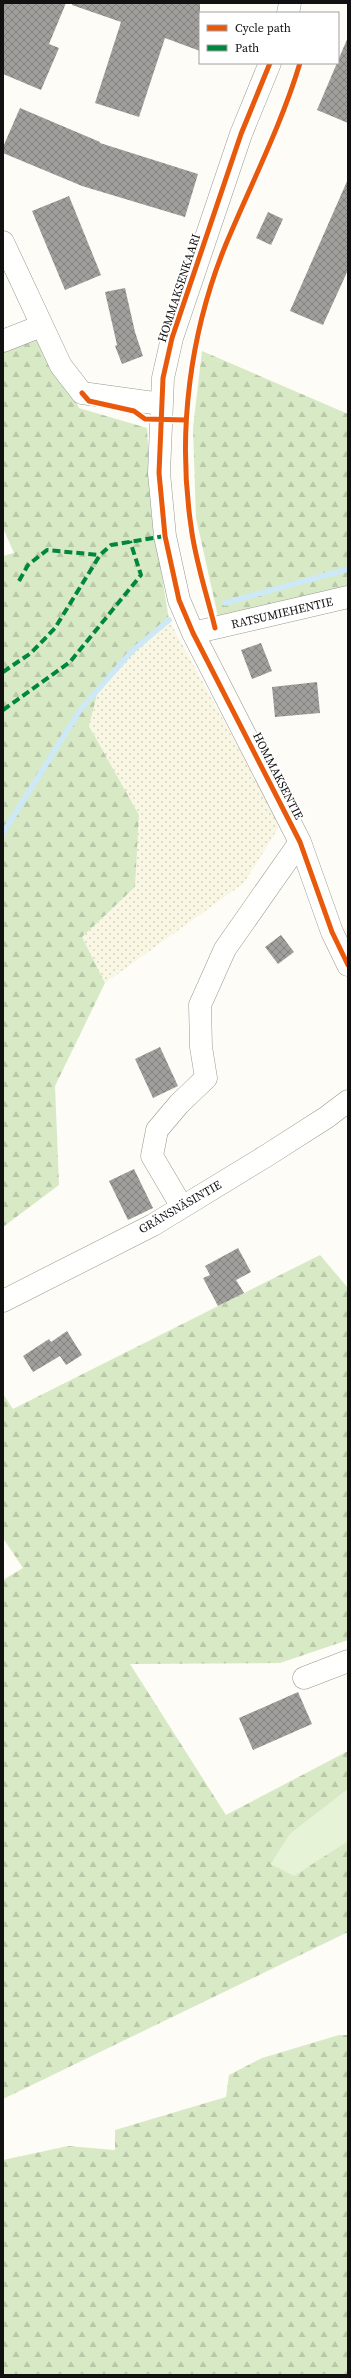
<svg xmlns="http://www.w3.org/2000/svg" width="351" height="2378" viewBox="0 0 351 2378" font-family="'Source Serif 4',serif">
<style>
.farmland{fill:url(#farmland-dots)}
.green{fill:#e7f3d7}
.forest{fill:url(#forest-firs)}
.lines{fill:none;stroke-linecap:round;stroke-linejoin:round}
.stream{stroke:#cde8f7;stroke-width:5.5}
.building{fill:url(#building-cross-hatch)}
.minor-casing{stroke:#979795;stroke-width:23}
.minor{stroke:#fffffe;stroke-width:22}
.quiet{stroke:#00873e;stroke-width:4;stroke-dasharray:8 4;stroke-linecap:butt}
.cycleway-casing{stroke:#fff;stroke-width:8}
.cycleway{stroke:#e8590c;stroke-width:5}
.labels{text-anchor:middle;stroke-width:4;stroke-linejoin:round;paint-order:stroke}
.street-label{font-size:12px;fill:#111;stroke:#fff}
</style>
<defs>
<pattern id="farmland-dots" width="8" height="8" patternUnits="userSpaceOnUse"><rect width="8" height="8" fill="#f9f7e4"/><path d="M2 2h.1M6 6h.1" fill="none" stroke="#d4d3c3" stroke-width="1.8" stroke-linecap="round"/></pattern>
<pattern id="forest-firs" width="22" height="20" patternUnits="userSpaceOnUse"><rect width="22" height="20" fill="#d8eac5"/><path d="M5 1l3.5 6h-7zM16 11l3.5 6h-7z" fill="#b8c8a8"/></pattern>
<pattern id="building-cross-hatch" width="8" height="8" patternUnits="userSpaceOnUse"><rect width="8" height="8" fill="#a19f9c"/><path d="M0 0l8 8M0 8l8-8" fill="none" stroke="#82807e"/></pattern>
</defs>
<rect width="100%" height="100%" fill="#fdfcf7"/>
<path class="farmland" d="M169 620 280 825 244 883 105 983 82 937 135 887 139 815 89 726 98 691 132 651Z"/>
<path class="green" d="M348 1789V1841L294 1877 271 1864 290 1834Z"/>
<path class="forest" d="M41 326 79 408 147 428 152 514 169 620 132 651 98 691 89 726 139 815 135 887 82 937 105 983 55 1086 59 1185 3 1227V556L14 553 3 528V341Z
M202 351 348 414V587L219 621 196 518 193 428Z
M320 1255 348 1288V1640L280 1663 130 1664 226 1815 348 1751V1789L290 1834 271 1864 294 1876 348 1841V1932L3 2099V1580L23 1568 3 1538V1394L13 1409Z
M339 2035H348V2375H3V2160L68 2146 115 2150V2130L226 2097 229 2075 262 2058Z"/>
<g class="lines">
<path class="stream" d="M225 603 348 569
M3 833 80 710 132 651 169 620"/>
</g>
<path class="building" d="M3 3H66L49 44 59 48 41 90 3 74Z
M72 3H200V51L165 38 139 117 95 103 121 22 72 5Z
M348 37V123L317 110Z
M20 108 100 142V143L198 174 185 217 82 186 3 153V147Z
M348 179V270L323 325 290 311Z
M69 196 101 275 65 290 32 211Z
M268 212 283 219 271 245 256 238Z
M125 288 135 332 143 356 122 364 115 346 117 345 105 292Z
M261 643 272 671 252 679 241 650Z
M317 682 320 713 275 717 272 687Z
M281 935 294 952 278 964 265 947Z
M160 1047 178 1086 153 1098 135 1059Z
M134 1169 153 1208 128 1220 109 1181Z
M238 1248 251 1272 236 1280 244 1293 218 1306 203 1278 210 1275 205 1266Z
M67 1331 82 1355 66 1365 60 1356 33 1372 23 1356 49 1339 51 1342Z
M298 1692 312 1724 253 1750 239 1718Z"/>
<g class="lines">
<g class="minor-casing">
<path id="minor" d="M288 13 290 3
M270 63 241 134 172 338 163 378 159 473 165 536 179 600 193 633 300 842 332 932 348 965
M3 242 61 366 82 393 161 404
M3 341 41 326
M193 633 348 597
M182 1207 152 1156 157 1130 179 1104 206 1078 201 1047 200 1005 225 949 300 842
M3 1301 153 1225 266 1156 327 1117 348 1101
M304 1678 348 1661"/>
</g>
<use href="#minor" class="minor"/>
<path class="quiet" d="M19 581 28 565 47 550 100 555
M3 672 31 653 55 628 100 555 111 545 165 536
M3 710 70 662 141 575 130 541"/>
<g class="cycleway-casing">
<path id="cycleway" d="M270 63 241 134 172 338 163 378 159 473 165 536 179 600 193 633 300 842 332 932 348 965
M82 393 89 401 134 411 145 419 186 420
M215 628C207 595 195 560 191 526 177 432 190 332 226 244 251 184 281 126 300 63"/>
</g>
<use href="#cycleway" class="cycleway"/>
</g>
<g class="labels">
<g class="street-label">
<text transform="translate(179 288) rotate(-72)" y="4">HOMMAKSENKAARI</text>
<text transform="translate(282 613) rotate(-13)" y="4">RATSUMIEHENTIE</text>
<text transform="translate(278 776) rotate(63)" y="4">HOMMAKSENTIE</text>
<text transform="translate(180 1207) rotate(-30)" y="4">GRÄNSNÄSINTIE</text>
</g>
</g>
<rect width="351" height="2378" fill="none" stroke="#111111" stroke-width="8"/>
<rect x="199" y="12" width="140" height="52" fill="#ffffff" stroke="#a0a0a0"/>
<rect x="207" y="25" width="20" height="6" fill="#e8590c" stroke="#a0a0a0"/>
<text x="235" y="32" font-size="12" fill="#111111">Cycle path</text>
<rect x="207" y="45" width="20" height="6" fill="#00873e" stroke="#a0a0a0"/>
<text x="235" y="52" font-size="12" fill="#111111">Path</text>
</svg>
